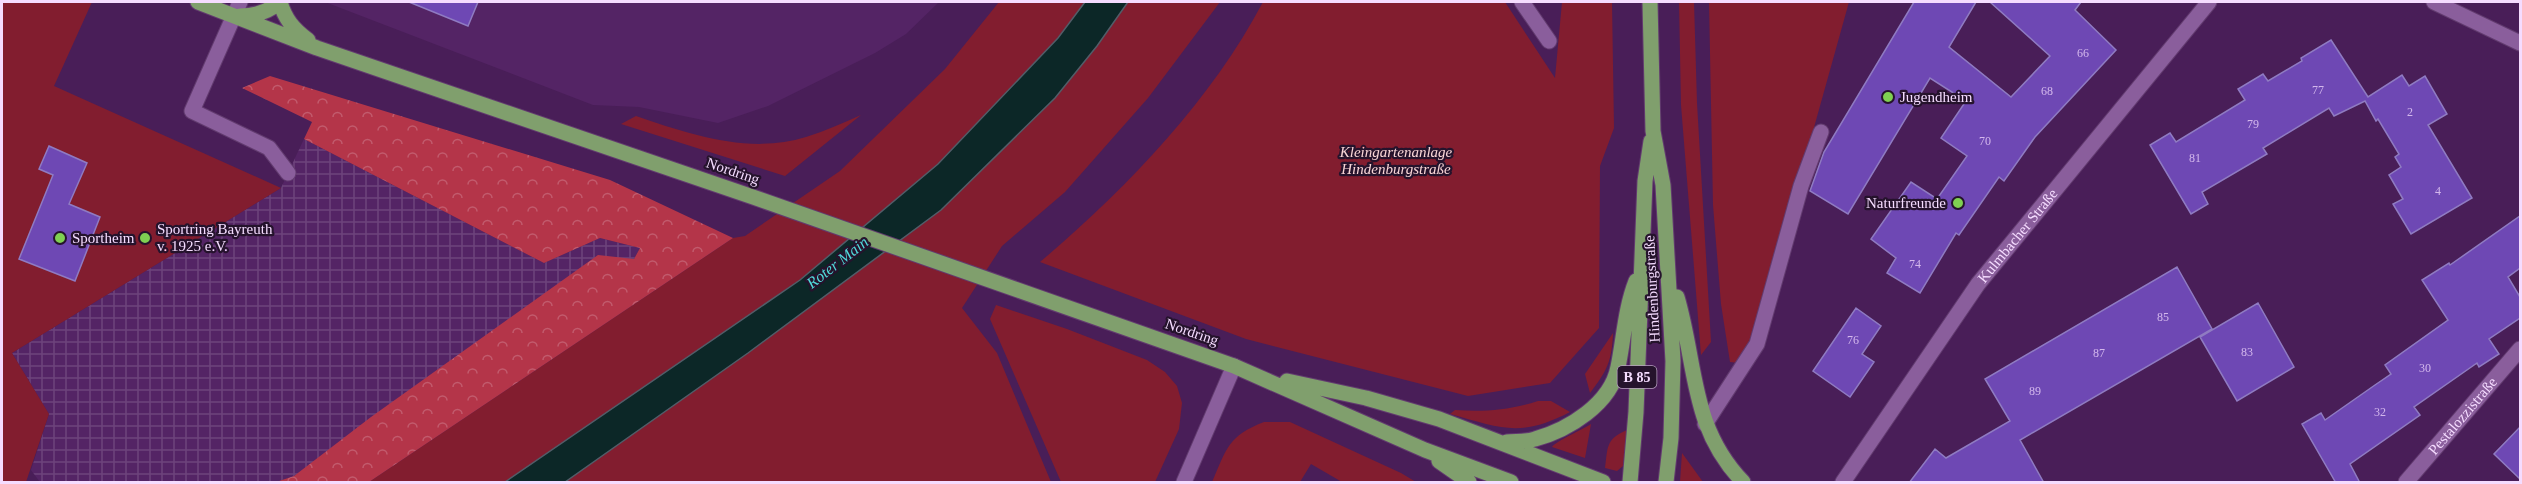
<svg xmlns="http://www.w3.org/2000/svg" width="2522" height="484" viewBox="0 0 2522 484" font-family="Georgia,serif">
<style>
.built{fill:#542465}
.industrial{fill:url(#industrial-grid)}
.green{fill:#821d2f;fill-rule:evenodd}
.forest{fill:url(#forest-crowns)}
.water{fill:#0c2727;stroke:#525d68;stroke-width:1.5}
.building{fill:#6e48b4;stroke:#8f7bc2;stroke-width:1.5}
.lines{fill:none;stroke-linecap:round;stroke-linejoin:round}
.minor-casing{stroke:#623b6f;stroke-width:17}
.major-casing{stroke:#623b6f;stroke-width:17}
.minor{stroke:#8a5e9c;stroke-width:15}
.major{stroke:#809f6d;stroke-width:15}
.poi-dot{fill:#7fd052;stroke:#25132c;stroke-width:2}
.labels{text-anchor:middle;stroke-width:4.5;stroke-linejoin:round;paint-order:stroke}
.number-label{font-size:12px;fill:#d3b7ec}
.shield{fill:#25132c;stroke:#b7a0c0;stroke-width:1.5}
.shield-label{font-size:14px;font-weight:bold;fill:#f5dcff}
.poi-label{font-size:15px;fill:#f5dcff;stroke:#25132c;text-anchor:start}
.park-label{font-size:15px;font-style:italic;fill:#f9d6d7;stroke:#25132c}
.street-label{font-size:15px;fill:#f5dcff;stroke:#25132c}
.water-label{font-size:16px;font-style:italic;fill:#50d8d9;stroke:#25132c}
</style>
<defs>
<pattern id="industrial-grid" width="8" height="8" patternUnits="userSpaceOnUse" patternTransform="scale(1.5)"><rect width="8" height="8" fill="#542465"/><path d="M0 4h8M4 0v8" fill="none" stroke="#6d437c"/></pattern>
<pattern id="forest-crowns" width="20" height="18" patternUnits="userSpaceOnUse" patternTransform="scale(1.5)"><rect width="20" height="18" fill="#b43549"/><path d="M2 6a3 3 0 1 1 6 0M12 15a3 3 0 1 1 6 0" fill="none" stroke="#c25b6d"/></pattern>
</defs>
<rect width="100%" height="100%" fill="#491e58"/>
<path class="built" d="M325 2H939L906 34 875 53 768 106 718 123 639 107 593 105Z"/>
<path class="industrial" d="M304 139 544 263 600 238 640 248 634 259 294 476 276 482H40L31 470 49 414 12 353 281 188Z"/>
<path class="green" d="M2 2H92L54 86 281 188 12 353 49 414 26 482H2ZM45 195 100 217 75 281 19 259Z
M999 2H1085L1059 38 938 164 800 280 505 482H369L733 238 745 236 840 171 945 69Z
M1128 2H1220L1148 98 1065 192 1002 246 962 308 997 353 1051 482H565L748 353 941 210 1055 98 1097 46Z
M1263 2H1505L1555 78 1562 2H1612L1614 128 1600 166 1599 328 1550 383 1468 396 1246 339 1040 262C1126 189 1210 102 1263 2Z
M1679 2H1694L1697 103 1711 342 1701 355 1681 105Z
M1709 2H1849L1748 364 1730 362 1721 304 1713 205Z
M861 115 785 176 621 124 636 116C689 134 749 155 806 137 825 131 843 123 861 115Z
M996 305 1067 329 1147 360 1165 372 1177 386 1182 403 1179 429 1155 482H1061L990 319Z
M1613 333C1612 361 1607 371 1590 393L1585 374Z
M1538 401H1551L1570 412C1520 438 1501 428 1450 414L1455 410C1485 412 1510 410 1538 401Z
M1264 422H1290L1401 473 1416 482H1342L1311 464 1300 482H1212C1227 448 1228 436 1264 422Z
M1591 424 1585 458 1552 447C1556 441 1582 430 1591 424Z
M1627 430 1623 466 1617 471 1605 468C1608 448 1605 439 1627 430Z
M1682 453 1703 482H1680Z"/>
<path class="forest" d="M270 76 610 180 733 238 369 482H276L294 476 371 417 598 255 634 259 640 248 600 238 544 263 304 139 312 122 242 88Z"/>
<path class="water" d="M1085 2H1128L1097 46 1055 98 941 210 748 353 565 482H505L800 280 938 164 1058 38Z"/>
<path class="building" d="M409 2H478L468 26Z
M1914 2H1976L1949 47 2011 97 2050 56 1990 2H2081L2075 10 2116 50 2035 137 2004 181 1999 177 1959 235 1956 233 1920 293 1887 273 1896 258 1871 239 1911 182 1937 199 1967 156 1941 138 1966 101 1930 78 1848 214 1810 191 1824 152Z
M2331 40 2368 97 2402 75 2409 86 2425 76 2447 114 2428 125 2472 198 2411 234 2393 204 2403 199 2389 175 2401 167 2395 157 2399 154 2378 119 2376 121 2365 101 2334 116 2329 108 2263 148 2267 154 2202 192 2208 204 2191 214 2150 145 2170 133 2176 142 2245 100 2238 89 2263 74 2268 81 2302 61 2301 58Z
M49 146 87 163 69 204 100 217 75 281 19 259 53 175 39 169Z
M2520 216V268L2508 277 2520 297V318L2489 339 2499 354 2479 367 2477 363 2414 407 2420 415 2350 464 2360 483H2336L2302 424 2321 413 2325 420 2375 385 2391 374 2385 365 2448 320 2422 280 2449 263 2450 265Z
M2177 267 2212 329 2020 440 2044 483H1909L1935 449 1946 458 2010 421 1985 379Z
M2258 303 2294 367 2237 401 2200 337Z
M1856 308 1881 326 1862 354 1874 362 1850 397 1813 371Z
M2520 427V479L2494 454Z"/>
<g class="lines">
<g class="minor-casing">
<g id="minor">
<path d="M240 2 192 111 269 148 288 173"/>
<path d="M1522 2 1549 41"/>
<path d="M2434 2 2520 43"/>
<path d="M1705 424 1757 344 1801 186 1821 132"/>
<path d="M1184 482 1234 366"/>
<path id="s1" d="M1843 482 1978 284 2209 2"/>
<path id="s2" d="M2406 482 2520 349"/>
</g>
</g>
<g class="major-casing">
<path id="major" d="M198 2 317 48 753 197 1234 366 1425 450 1511 482
M280 2C285 19 293 29 308 40
M1650 2 1653 131 1663 185 1673 361 1671 438 1666 482
M240 16C256 16 268 12 280 2
M1677 297C1697 365 1690 427 1743 482
M1287 381 1366 398 1439 419 1603 482
M1507 442C1516 441 1526 442 1535 439 1568 430 1611 404 1618 367 1624 338 1625 309 1636 281
M1439 461 1469 482
M1630 482 1636 412 1645 181 1651 141"/>
</g>
<use href="#minor" class="minor"/>
<use href="#major" class="major"/>
</g>
<g class="poi-dot">
<circle cx="1888" cy="97" r="6"/>
<circle cx="1958" cy="203" r="6"/>
<circle cx="60" cy="238" r="6"/>
<circle cx="145" cy="238" r="6"/>
</g>
<g class="labels">
<g class="number-label">
<text x="2083" y="57">66</text>
<text x="2318" y="94">77</text>
<text x="2047" y="95">68</text>
<text x="2410" y="116">2</text>
<text x="2253" y="128">79</text>
<text x="1985" y="145">70</text>
<text x="2195" y="162">81</text>
<text x="2438" y="195">4</text>
<text x="1915" y="268">74</text>
<text x="2163" y="321">85</text>
<text x="1853" y="344">76</text>
<text x="2247" y="356">83</text>
<text x="2099" y="357">87</text>
<text x="2425" y="372">30</text>
<text x="2035" y="395">89</text>
<text x="2380" y="416">32</text>
</g>
<rect class="shield" x="1617.5" y="366" width="39" height="22" rx="4.5"/>
<g class="shield-label">
<text x="1637" y="382">B 85</text>
</g>
<g class="poi-label">
<text x="1900" y="102">Jugendheim</text>
<text x="1946" y="208" text-anchor="end">Naturfreunde</text>
<text x="157" y="234">Sportring Bayreuth<tspan x="157" dy="17">v. 1925 e.V.</tspan></text>
<text x="72" y="243">Sportheim</text>
</g>
<g class="park-label">
<text x="1396" y="157">Kleingartenanlage<tspan x="1396" dy="17">Hindenburgstraße</tspan></text>
</g>
<g class="street-label">
<text transform="translate(733 171) rotate(19)" y="5">Nordring</text>
<text dy="5" stroke="none"><textPath href="#s1" startOffset="302">Kulmbacher Straße</textPath></text>
<text transform="translate(1652 289) rotate(-93)" y="5">Hindenburgstraße</text>
<text transform="translate(1192 332) rotate(19)" y="5">Nordring</text>
<text dy="5" stroke="none"><textPath href="#s2" startOffset="87">Pestalozzistraße</textPath></text>
</g>
<g class="water-label">
<text transform="translate(837 262) rotate(-38)" y="6">Roter Main</text>
</g>
</g>
<rect width="2522" height="484" fill="none" stroke="#f5dcff" stroke-width="6"/>
</svg>
